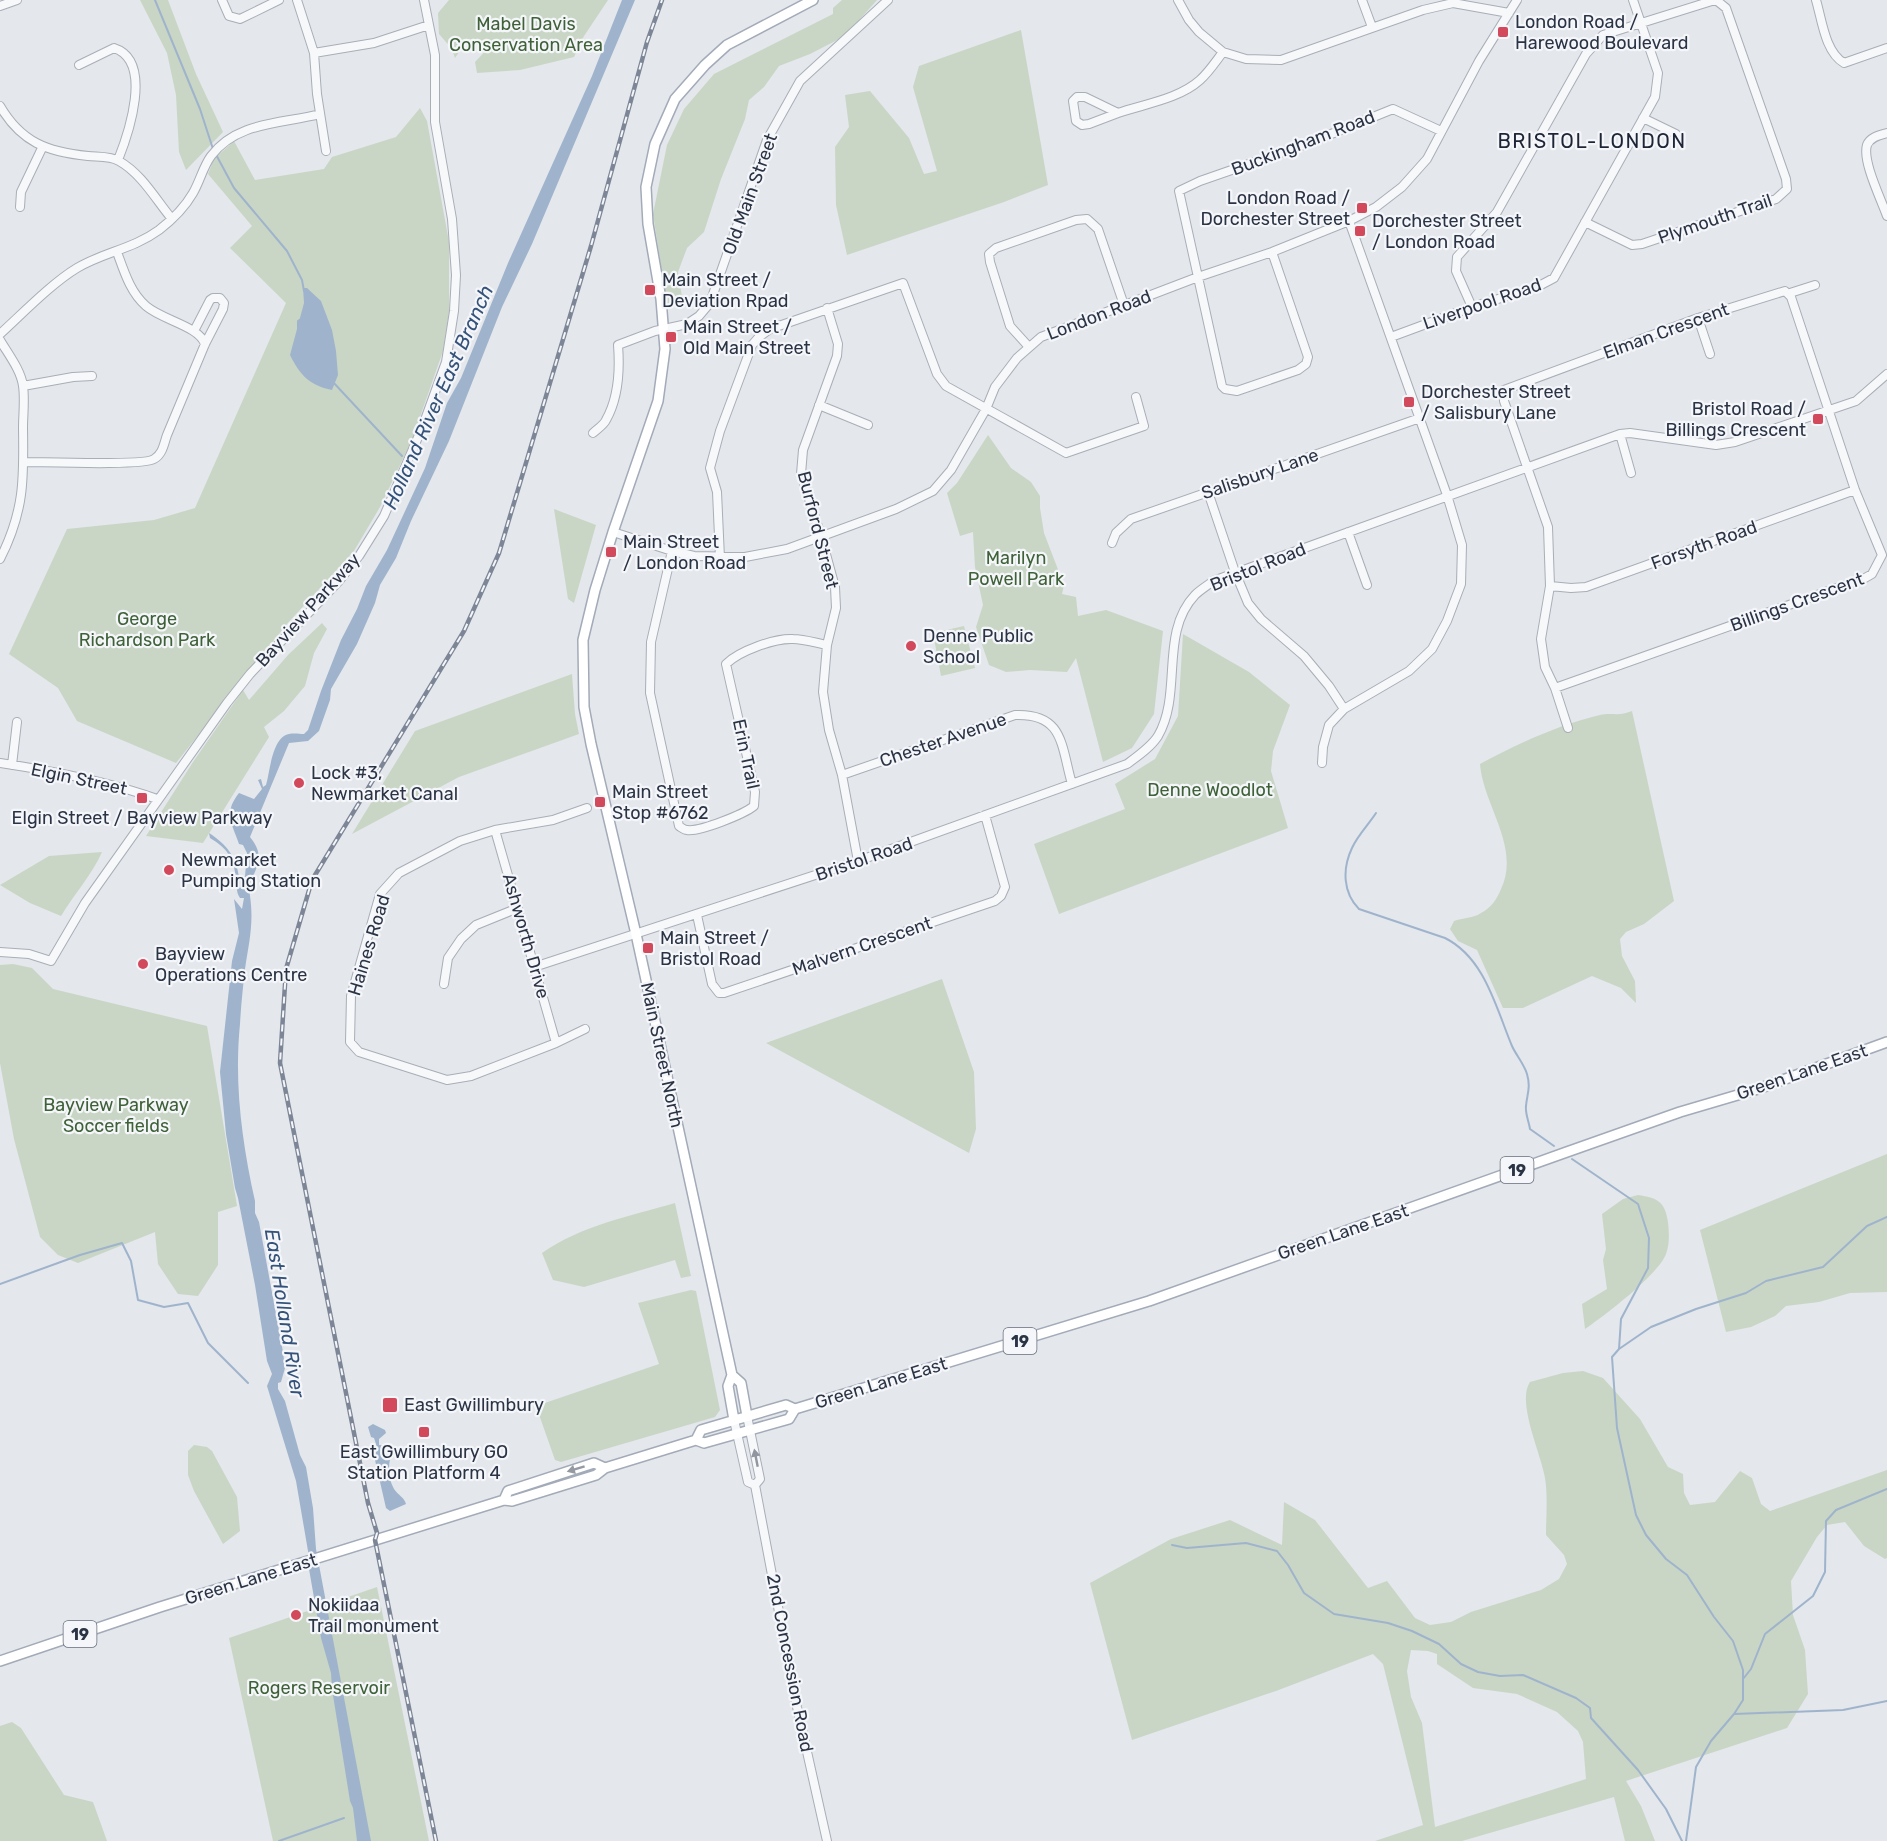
<svg xmlns="http://www.w3.org/2000/svg" width="1887" height="1841" viewBox="0 0 1887 1841" font-family="Rubik,sans-serif">
<style>
.green{fill:#c9d6c5;fill-rule:evenodd}
.water{fill:#9fb4cc}
.lines{fill:none;stroke-linecap:round;stroke-linejoin:round}
.stream{stroke:#9fb4cc;stroke-width:2}
.minor-casing{stroke:#a9aeb7;stroke-width:10}
.major-casing{stroke:#a3abb8;stroke-width:12}
.minor{stroke:#f7f8fa;stroke-width:8}
.major{stroke:#fff;stroke-width:9}
.rail-casing{stroke:#7d8696;stroke-width:4.5}
.rail{stroke:#f4f6f9;stroke-width:2;stroke-dasharray:7;stroke-linecap:butt}
.oneway{fill:#9196a0}
.oneway2{fill:#959aa2}
.poi-dot{fill:#d1495b;stroke:#f4f6f9;stroke-width:2}
.labels{text-anchor:middle;stroke-width:4.5;stroke-linejoin:round;paint-order:stroke}
.shield{fill:#f4f6f9;stroke:#676e7b;stroke-width:1.5}
.shield-label{font-size:16px;font-weight:bold;fill:#2b3445}
.poi-label{font-size:18px;fill:#2b3445;stroke:#f4f6f9;text-anchor:start}
.park-label{font-size:18px;fill:#3f6138;stroke:#f4f6f9}
.street-label{font-size:18px;fill:#2b3445;stroke:#f4f6f9}
.neighbourhood-label{font-size:20px;letter-spacing:1.5px;fill:#1d2536;stroke:#f4f6f9}
.water-label{font-size:20px;font-style:italic;fill:#34527a;stroke:#f4f6f9}
</style>
<rect width="100%" height="100%" fill="#e4e7ec"/>
<path class="green" d="M140 0H168L196 74 223 132 186 170 179 152 176 95 167 53Z
M449 0H608L584 36 574 57 520 70 477 73 475 62 494 42 468 39 455 58 452 49 439 34 438 13Z
M842 0H877L845 36 810 54 779 66 764 87 749 100 745 119 721 179 704 232 687 248 678 272 683 303 667 305 653 214 667 145 684 109 714 74 833 14V8Z
M1021 30 1048 185 1004 202 847 255 836 205 835 147 849 127 845 95 870 91 909 138 924 174 937 171 913 87 919 66Z
M420 108 427 121 449 242V312L443 351 412 440 380 507 354 551 287 624 176 763 77 721 58 688 9 654 67 529 154 520 195 508 286 303 230 248 252 226 208 174 214 159 234 141 255 180 324 169 332 157 396 137Z
M988 435 1011 468 1031 482 1040 496V508L1044 533 1064 585 1062 594 1076 597 1078 616 1106 610 1163 631 1154 714 1132 748 1103 762 1076 658 1067 672 1030 670 1006 672 989 665 976 627 983 605 975 567 973 532 960 536 947 493 957 483Z
M554 509 596 525 574 603 568 599Z
M322 623 327 629 314 653 305 686 284 711 264 727 269 737 203 843 146 836 193 762 243 690 249 700 288 655Z
M964 626 975 668 941 676 933 633Z
M1183 634 1249 672 1290 705 1273 751 1271 771 1288 828 1059 914 1034 844 1125 809 1115 784 1155 759 1178 716Z
M572 674 575 714 579 734 459 777 352 834 415 731Z
M1632 711 1674 901 1644 924 1626 932 1620 939 1622 956 1635 981 1636 1003 1621 988 1592 976 1523 1008H1503L1477 950 1458 941 1450 929 1454 921C1462 918 1474 918 1481 913 1491 908 1497 899 1501 889 1521 847 1483 805 1480 764 1517 744 1558 725 1600 715 1612 712 1618 717 1632 711Z
M102 852C92 875 74 894 61 916L30 903 0 885 49 856Z
M13 964 32 968 53 989 207 1026 237 1206 218 1212V1265L198 1296 178 1294 158 1264 155 1232 78 1263 58 1255 40 1237 14 1139 0 1063V965Z
M942 979 974 1072 976 1129 969 1153 766 1043Z
M1887 1154V1292L1850 1293 1819 1302 1786 1306 1775 1316 1751 1327 1726 1332 1700 1230Z
M1638 1195C1657 1198 1665 1201 1668 1222 1669 1233 1670 1243 1666 1254 1658 1275 1604 1316 1585 1329L1582 1304 1607 1289 1603 1260 1606 1249 1602 1214 1623 1199Z
M675 1203 691 1276 681 1278 675 1260 584 1287 553 1280 542 1253C580 1226 630 1216 675 1203Z
M691 1290 696 1291 720 1410 715 1417 561 1462 555 1460 536 1406 659 1364 638 1303Z
M1583 1371 1603 1378 1640 1419 1668 1467 1683 1474 1684 1493 1690 1505 1715 1502 1740 1471 1752 1478 1761 1504 1770 1511 1887 1470V1558L1885 1559 1864 1546 1845 1522 1827 1525 1817 1537 1791 1581 1793 1615 1805 1650 1808 1694 1787 1728 1626 1781 1641 1806 1655 1841H1625L1614 1797 1462 1841H1375L1423 1825 1383 1664 1373 1654 1276 1691 1132 1740 1090 1583 1171 1539 1230 1520 1282 1545 1284 1502 1315 1520 1368 1588 1387 1581 1415 1618 1430 1625 1451 1622 1471 1612 1541 1590 1559 1579 1567 1564 1564 1555 1546 1535C1546 1517 1548 1496 1545 1478 1542 1456 1516 1402 1530 1382L1563 1373ZM1411 1650 1428 1651 1437 1654V1664L1473 1688 1517 1694 1557 1712 1578 1731 1583 1742 1586 1779 1435 1827 1422 1723 1411 1697 1407 1671Z
M194 1445 207 1447 212 1451 237 1497 240 1531 223 1544 194 1491 188 1475V1451Z
M377 1587 429 1841H273L229 1638Z
M12 1722 21 1728 64 1795 93 1802 107 1841H0V1726Z"/>
<path class="water" d="M622 0H635L532 244 502 307 449 441 411 521 396 558 380 585 375 603 357 644 331 689 330 700 319 731 308 741 289 743 250 837C271 863 247 872 250 896 254 924 249 942 245 969 243 987 241 1005 240 1024 234 1084 242 1142 255 1201V1213L259 1222 283 1352 285 1368 281 1382 278 1383V1389L285 1401 300 1455 306 1467 313 1508 316 1549 371 1841H357L353 1808 350 1801 332 1689 331 1673 321 1638 309 1569 308 1551 296 1481 267 1386 272 1374 267 1361 255 1285 238 1198 235 1188 226 1134 220 1072 232 961 239 933 234 899 242 909 244 898H240C236 892 237 887 236 879 234 858 227 848 210 838L209 833C226 844 237 857 239 878L245 876 247 853 243 845 239 844C232 824 223 813 239 793L254 799 262 789 258 780 261 779 263 787 266 785C270 772 272 737 289 734 294 733 300 734 304 734L308 730 321 691 341 640 357 609 366 586 387 550 425 468 447 403 461 378 508 263 592 76Z
M303 288H307L321 301 332 330 336 351 338 375 332 390C309 385 300 375 290 355L304 303Z
M373 1424 385 1430 386 1433 379 1439V1445L393 1446C389 1461 386 1475 394 1489 398 1495 404 1497 406 1504L390 1511 386 1508 372 1447H377L374 1438 371 1437 368 1427Z"/>
<g class="lines">
<path class="stream" d="M155 0 200 109 213 149 234 188 287 251 302 280 304 291
M298 330V321L301 319
M332 381 402 456
M1376 813C1369 824 1357 836 1352 848 1342 869 1343 893 1359 909L1445 938C1485 958 1496 1008 1512 1046 1516 1055 1524 1064 1527 1074 1531 1088 1527 1094 1526 1106 1525 1113 1529 1122 1530 1129L1554 1146
M1572 1159 1638 1204 1649 1238 1648 1268 1621 1319 1619 1349
M0 1284 80 1255 122 1243 131 1261 138 1300 164 1307 188 1303 208 1343 248 1383
M1172 1545 1187 1548 1246 1543 1277 1551 1288 1565 1304 1593 1334 1614 1388 1623 1412 1631 1439 1644 1461 1664 1478 1672 1500 1676 1523 1675 1576 1698 1590 1708 1591 1718 1638 1770 1666 1809 1682 1841
M1743 1679 1751 1669 1765 1634 1813 1596 1825 1572 1826 1521 1836 1510 1887 1489
M1734 1714 1843 1710 1887 1701
M279 1841 344 1818
M1686 1841 1696 1767 1711 1741 1734 1714 1743 1700V1670L1733 1641 1714 1617 1687 1575 1666 1559 1646 1535 1636 1515 1617 1428 1612 1357 1619 1349 1651 1327 1696 1309 1746 1293 1766 1281 1823 1267 1867 1226 1887 1217"/>
<g class="minor-casing">
<path id="minor" d="M222 0 229 16 240 19 279 0
M297 0 314 53 317 94 326 151
M1178 0 1189 20 1199 32 1223 52 1246 59 1281 60 1423 10 1453 3 1509 13
M1362 0 1372 27
M1816 0C1822 20 1825 52 1844 63L1887 48
M0 6 17 0
M314 53 374 43 429 25
M79 65 114 48C154 61 128 135 118 160
M0 106C21 142 47 152 88 156 98 157 111 156 119 161 142 174 156 200 172 219
M1118 113 1089 124 1082 125 1076 121 1073 101 1077 97H1085L1118 113C1144 104 1179 99 1200 80 1209 72 1216 61 1223 52
M1643 118 1676 134
M1887 133C1880 135 1870 137 1867 145 1862 161 1881 199 1887 216
M20 207 21 192 43 146
M1585 222 1632 245 1642 244 1776 199 1787 189 1786 179 1726 8 1716 0
M117 252C124 271 130 292 146 306 162 320 199 326 205 344
M1272 252 1308 357 1306 364 1298 370 1237 391 1225 389 1222 386 1179 191 1200 181 1309 143 1393 109 1441 131
M1785 291 1791 297 1855 490 1882 555 1872 574 1865 578 1555 688 1545 667 1541 639 1550 586 1548 527 1504 401V390L1698 318Z
M1790 293 1815 285
M1472 307 1456 271 1457 257 1497 212 1586 54 1603 35 1715 0
M827 308 838 344 837 356 803 450 801 474 821 536 835 587 836 608 827 645 823 692 829 730 842 775 858 861
M1698 318 1710 354
M0 334C22 314 52 283 77 268 104 252 133 249 159 230 172 220 185 207 193 193 200 181 203 167 211 156 237 121 283 124 320 114
M1391 337 1472 307 1537 287 1554 278 1655 97 1658 73 1633 0
M0 340C8 354 21 370 23 386 25 399 23 415 23 428 24 480 24 512 0 559
M1029 347 1010 326 990 262 989 254 996 248 1076 220 1087 219 1098 229 1124 305
M23 386 73 377 92 376
M819 405 868 425
M593 433C597 429 604 425 606 420 619 397 620 370 618 345L655 331 687 324 699 316 710 303 767 140 800 81 888 0
M1620 434 1631 473
M23 462C43 462 144 466 154 459 163 454 164 443 167 435L205 344 223 309 224 303 220 298H213L210 300 194 331
M1208 492 1235 572 1248 603 1261 619 1304 656 1329 686 1344 709
M613 532 672 551 694 556 745 557 787 549 896 509 933 491 951 470 986 409 995 387 1017 358 1041 337 1198 277 1272 252 1349 221 1376 207 1402 187 1427 159 1479 61 1517 0
M1348 532 1367 585
M1112 543 1116 533 1131 519 1420 418
M672 551 651 642 650 693 679 826C682 828 684 830 687 830 700 832 744 814 754 806L755 792 726 664C739 651 775 638 793 639 804 639 816 643 827 645
M720 558 717 492 710 468 720 431 752 345 759 337 770 329 903 283 937 374 946 386 1066 453 1144 426 1136 397
M1550 586 1571 588 1586 587 1855 490
M1555 688 1568 728
M0 763C53 771 107 781 157 799
M1322 763 1323 747 1329 725 1344 709 1409 671 1432 649 1447 621 1461 584 1462 545 1447 495 1349 221
M12 765 17 722
M842 775 1015 715C1064 713 1061 746 1072 784
M495 830 556 1043
M697 915 712 984 719 993H724L995 901 1001 896 1005 887 985 815
M0 952 29 954 51 961 85 903 227 703 250 674 339 581 359 556 384 516 422 428 446 362 454 311 456 275 452 219 435 122V55L424 0
M534 967 858 861 1127 764C1138 756 1151 747 1158 736 1183 693 1159 633 1195 595 1200 590 1207 586 1213 581L1620 434 1630 433 1716 445 1735 442 1856 401 1887 374
M444 984 448 958 461 939 476 925 518 908
M585 1029 556 1043 471 1076 447 1080 359 1052 350 1042 351 996 380 894 399 873 460 841 495 830 553 820 587 808
M747 1416 760 1479 755 1485 797 1707 827 1841
M734 1420 748 1482 755 1485"/>
</g>
<g class="major-casing">
<path id="major" d="M732 1375 741 1383 747 1416
M734 1420 728 1386 732 1375 636 934 591 744 584 707 583 640 595 590 613 532 658 401 665 349 661 299 648 224 646 187 655 144 675 99 705 65 727 45 813 0
M696 1440 701 1430 786 1405 795 1409 1149 1301 1564 1153 1680 1112 1758 1089 1887 1042
M504 1500 508 1491 594 1463 605 1468
M0 1661 160 1607 504 1500 512 1501 596 1475 605 1468 696 1440 704 1443 789 1419 795 1409"/>
</g>
<use href="#minor" class="minor"/>
<use href="#major" class="major"/>
<g class="rail-casing">
<path id="rail" d="M436 1841 375 1540 377 1533 368 1503 280 1063 286 969 312 880 464 631 499 553 591 246 647 42 662 0"/>
</g>
<use href="#rail" class="rail"/>
</g>
<defs><path id="oneway-solid" d="M-6-.8H1V-3.2L6.5 0L1 3.2V.8H-6Z" transform="scale(1.5)"/></defs>
<use class="oneway" href="#oneway-solid" transform="translate(756 1458) rotate(-101)"/>
<use class="oneway2" href="#oneway-solid" transform="translate(576 1469) rotate(163)"/>
<g class="poi-dot">
<rect x="1497" y="26" width="12" height="12" rx="3"/>
<rect x="1356" y="202" width="12" height="12" rx="3"/>
<rect x="1354" y="225" width="12" height="12" rx="3"/>
<rect x="644" y="284" width="12" height="12" rx="3"/>
<rect x="665" y="331" width="12" height="12" rx="3"/>
<rect x="1403" y="396" width="12" height="12" rx="3"/>
<rect x="1812" y="413" width="12" height="12" rx="3"/>
<rect x="605" y="546" width="12" height="12" rx="3"/>
<circle cx="911" cy="646" r="6"/>
<circle cx="299" cy="783" r="6"/>
<rect x="136" y="792" width="12" height="12" rx="3"/>
<rect x="594" y="796" width="12" height="12" rx="3"/>
<circle cx="169" cy="870" r="6"/>
<rect x="642" y="942" width="12" height="12" rx="3"/>
<circle cx="143" cy="964" r="6"/>
<rect x="382" y="1397" width="16" height="16" rx="3"/>
<rect x="418" y="1426" width="12" height="12" rx="3"/>
<circle cx="296" cy="1615" r="6"/>
</g>
<g class="labels">
<g class="shield">
<rect x="1500.5" y="1157" width="33" height="26" rx="4.5"/>
<rect x="1003.5" y="1328" width="33" height="26" rx="4.5"/>
<rect x="63.5" y="1621" width="33" height="26" rx="4.5"/>
</g>
<g class="shield-label">
<text x="1517" y="1176">19</text>
<text x="1020" y="1347">19</text>
<text x="80" y="1640">19</text>
</g>
<g class="poi-label">
<text x="1515" y="28">London Road /<tspan x="1515" dy="21">Harewood Boulevard</tspan></text>
<text x="1350" y="204" text-anchor="end">London Road /<tspan x="1350" dy="21">Dorchester Street</tspan></text>
<text x="1372" y="227">Dorchester Street<tspan x="1372" dy="21">/ London Road</tspan></text>
<text x="662" y="286">Main Street /<tspan x="662" dy="21">Deviation Rpad</tspan></text>
<text x="683" y="333">Main Street /<tspan x="683" dy="21">Old Main Street</tspan></text>
<text x="1421" y="398">Dorchester Street<tspan x="1421" dy="21">/ Salisbury Lane</tspan></text>
<text x="1806" y="415" text-anchor="end">Bristol Road /<tspan x="1806" dy="21">Billings Crescent</tspan></text>
<text x="623" y="548">Main Street<tspan x="623" dy="21">/ London Road</tspan></text>
<text x="923" y="642">Denne Public<tspan x="923" dy="21">School</tspan></text>
<text x="311" y="779">Lock #3,<tspan x="311" dy="21">Newmarket Canal</tspan></text>
<text x="612" y="798">Main Street<tspan x="612" dy="21">Stop #6762</tspan></text>
<text x="142" y="824" text-anchor="middle">Elgin Street / Bayview Parkway</text>
<text x="181" y="866">Newmarket<tspan x="181" dy="21">Pumping Station</tspan></text>
<text x="660" y="944">Main Street /<tspan x="660" dy="21">Bristol Road</tspan></text>
<text x="155" y="960">Bayview<tspan x="155" dy="21">Operations Centre</tspan></text>
<text x="404" y="1411">East Gwillimbury</text>
<text x="424" y="1458" text-anchor="middle">East Gwillimbury GO<tspan x="424" dy="21">Station Platform 4</tspan></text>
<text x="308" y="1611">Nokiidaa<tspan x="308" dy="21">Trail monument</tspan></text>
</g>
<g class="park-label">
<text x="526" y="30">Mabel Davis<tspan x="526" dy="21">Conservation Area</tspan></text>
<text x="1016" y="564">Marilyn<tspan x="1016" dy="21">Powell Park</tspan></text>
<text x="147" y="625">George<tspan x="147" dy="21">Richardson Park</tspan></text>
<text x="1210" y="796">Denne Woodlot</text>
<text x="116" y="1111">Bayview Parkway<tspan x="116" dy="21">Soccer fields</tspan></text>
<text x="319" y="1694">Rogers Reservoir</text>
</g>
<g class="street-label">
<text transform="translate(1303 143) rotate(-21)" y="6">Buckingham Road</text>
<text transform="translate(750 194) rotate(-70)" y="6">Old Main Street</text>
<text transform="translate(1715 219) rotate(-19)" y="6">Plymouth Trail</text>
<text transform="translate(1482 304) rotate(-19)" y="6">Liverpool Road</text>
<text transform="translate(1099 315) rotate(-21)" y="6">London Road</text>
<text transform="translate(1666 331) rotate(-20)" y="6">Elman Crescent</text>
<text transform="translate(1260 474) rotate(-19)" y="6">Salisbury Lane</text>
<text transform="translate(818 530) rotate(76)" y="6">Burford Street</text>
<text transform="translate(1704 545) rotate(-20)" y="6">Forsyth Road</text>
<text transform="translate(1258 567) rotate(-22)" y="6">Bristol Road</text>
<text transform="translate(1797 602) rotate(-20)" y="6">Billings Crescent</text>
<text transform="translate(308 610) rotate(-48)" y="6">Bayview Parkway</text>
<text transform="translate(943 740) rotate(-19)" y="6">Chester Avenue</text>
<text transform="translate(746 754) rotate(78)" y="6">Erin Trail</text>
<text transform="translate(79 779) rotate(12)" y="6">Elgin Street</text>
<text transform="translate(864 859) rotate(-19)" y="6">Bristol Road</text>
<text transform="translate(526 936) rotate(74)" y="6">Ashworth Drive</text>
<text transform="translate(369 945) rotate(-73)" y="6">Haines Road</text>
<text transform="translate(862 946) rotate(-19)" y="6">Malvern Crescent</text>
<text transform="translate(662 1055) rotate(78)" y="6">Main Street North</text>
<text transform="translate(1802 1072) rotate(-19)" y="6">Green Lane East</text>
<text transform="translate(1343 1232) rotate(-19)" y="6">Green Lane East</text>
<text transform="translate(881 1383) rotate(-17)" y="6">Green Lane East</text>
<text transform="translate(251 1579) rotate(-17)" y="6">Green Lane East</text>
<text transform="translate(790 1663) rotate(79)" y="6">2nd Concession Road</text>
</g>
<g class="neighbourhood-label">
<text x="1592" y="148">BRISTOL-LONDON</text>
</g>
<g class="water-label">
<text transform="translate(438 397) rotate(-66)" y="7">Holland River East Branch</text>
<text transform="translate(285 1313) rotate(81)" y="7">East Holland River</text>
</g>
</g>
</svg>
